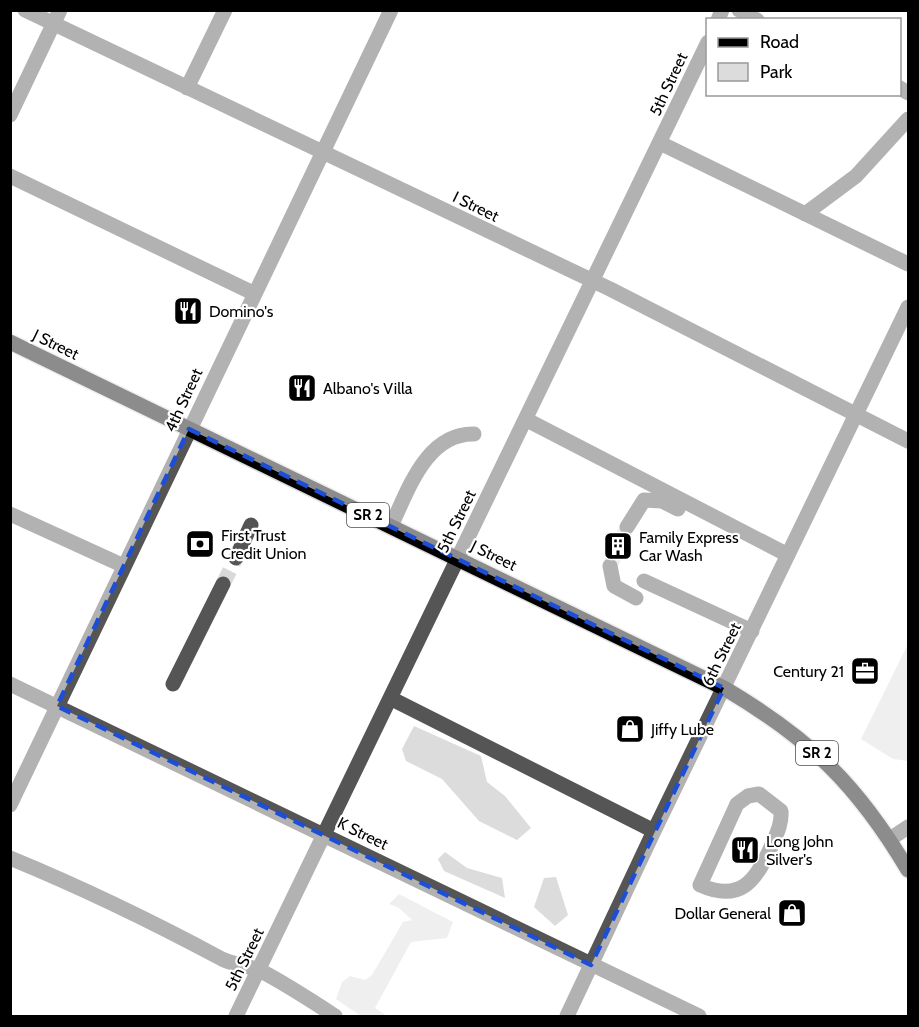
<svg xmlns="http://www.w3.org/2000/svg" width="919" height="1027" viewBox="0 0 919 1027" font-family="Cabin,sans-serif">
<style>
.green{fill:#dcdcdc}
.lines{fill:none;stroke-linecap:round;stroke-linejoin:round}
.minor-tunnel{stroke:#d9d9d9;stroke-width:15;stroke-dasharray:15 8;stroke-linecap:butt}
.major-casing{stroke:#dbdbdb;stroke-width:18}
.minor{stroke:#555;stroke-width:15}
.major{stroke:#000;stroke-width:15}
.marked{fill:none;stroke:#1d4ed8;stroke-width:4.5;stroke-dasharray:12 8;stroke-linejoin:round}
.labels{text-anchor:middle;stroke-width:4.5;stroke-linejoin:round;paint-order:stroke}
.shield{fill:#fff;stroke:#4c4c4c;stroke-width:1.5}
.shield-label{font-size:15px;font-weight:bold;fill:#000}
.street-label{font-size:16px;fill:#000;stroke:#fff}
.poi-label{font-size:16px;fill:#000;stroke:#fff;text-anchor:start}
</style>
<rect width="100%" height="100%" fill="#fff"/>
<path class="green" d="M908 644V761L893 759 861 739Z
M414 726 481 756 487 782 505 796 531 828 517 840 479 821 442 779 406 761 402 749Z
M445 852 467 868 502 878 505 898 444 871 438 859Z
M556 877 568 915 555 926 534 907 544 878Z
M399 894 453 922 447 938 411 942 375 1008 387 1016H361L336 999 342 982 350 976 365 980 372 975 403 922 412 920 399 908 389 904Z"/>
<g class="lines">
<path class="minor-tunnel" d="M610 566 627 527
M223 584 236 558"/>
<g class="major-casing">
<path id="major" d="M10 342 724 688C810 739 857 784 908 870"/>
</g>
<path class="minor" d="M25 10 610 289 908 441
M739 10 757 20
M718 20 722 10
M187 88 225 10
M900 88 908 93
M10 115 60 10
M660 143 908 264
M10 176 253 293
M805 214 856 176 908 119
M527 420 788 555
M10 514 124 566
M391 526C408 491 426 433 474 434
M627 527 644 500 662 501 678 509
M236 558 251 525
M610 566 614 586 636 598
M644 581 752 631
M10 684 699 1016
M173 684 223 584
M390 698 654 831
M759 794 781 811C782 825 776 835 771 847 756 881 740 903 700 885L737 804 748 796Z
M10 805 391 10
M890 839 908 827
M10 858C83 888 153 922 222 959 234 965 248 965 261 971 286 984 312 1001 335 1016
M236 1016 708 42
M567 1016 654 831 908 307"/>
<use href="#major" class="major"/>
</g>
<path d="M0 0H919V1027H0ZM189 429 724 688 591 965 57 706Z" fill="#fff" fill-opacity=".55" fill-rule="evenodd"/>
<path class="marked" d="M189 429 724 688 591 965 57 706Z"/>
<defs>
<g id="restaurant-square" transform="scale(1.5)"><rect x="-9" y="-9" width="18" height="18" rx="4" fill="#000" stroke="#fff"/><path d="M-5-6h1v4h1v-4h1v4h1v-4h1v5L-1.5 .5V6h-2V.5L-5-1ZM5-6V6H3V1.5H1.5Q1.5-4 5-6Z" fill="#fff"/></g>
<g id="bank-square" transform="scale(1.5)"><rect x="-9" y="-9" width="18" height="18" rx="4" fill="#000" stroke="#fff"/><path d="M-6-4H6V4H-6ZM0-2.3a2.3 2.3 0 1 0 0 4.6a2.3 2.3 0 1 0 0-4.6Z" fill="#fff"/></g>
<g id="building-square" transform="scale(1.5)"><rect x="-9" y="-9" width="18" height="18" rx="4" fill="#000" stroke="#fff"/><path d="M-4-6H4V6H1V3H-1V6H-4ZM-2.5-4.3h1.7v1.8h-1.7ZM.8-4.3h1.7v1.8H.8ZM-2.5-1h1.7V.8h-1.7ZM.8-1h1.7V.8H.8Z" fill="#fff"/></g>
<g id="office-square" transform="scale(1.5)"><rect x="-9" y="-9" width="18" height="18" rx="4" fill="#000" stroke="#fff"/><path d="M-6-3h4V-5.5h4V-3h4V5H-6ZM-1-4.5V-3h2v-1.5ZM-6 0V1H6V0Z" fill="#fff"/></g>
<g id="shop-square" transform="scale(1.5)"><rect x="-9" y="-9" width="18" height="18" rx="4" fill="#000" stroke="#fff"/><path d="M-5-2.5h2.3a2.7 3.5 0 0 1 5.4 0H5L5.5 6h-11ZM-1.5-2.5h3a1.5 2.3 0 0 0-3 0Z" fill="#fff"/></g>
</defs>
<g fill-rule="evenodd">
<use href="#restaurant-square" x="188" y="311"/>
<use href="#restaurant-square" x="302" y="388"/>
<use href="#bank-square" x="200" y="544"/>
<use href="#building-square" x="618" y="546"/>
<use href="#office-square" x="865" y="671"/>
<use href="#shop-square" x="630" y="729"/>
<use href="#restaurant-square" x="745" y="850"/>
<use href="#shop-square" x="792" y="913"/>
</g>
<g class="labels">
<g class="shield">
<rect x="347" y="503" width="42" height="24" rx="4.5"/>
<rect x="796" y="741" width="42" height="24" rx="4.5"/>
</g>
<g class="shield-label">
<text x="368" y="520">SR 2</text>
<text x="817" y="758">SR 2</text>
</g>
<g class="street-label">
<text transform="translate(668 84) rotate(-65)" y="6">5th Street</text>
<text transform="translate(476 206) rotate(26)" y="6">I Street</text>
<text transform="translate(56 344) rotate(26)" y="6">J Street</text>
<text transform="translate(183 400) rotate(-65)" y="6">4th Street</text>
<text transform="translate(456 521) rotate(-64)" y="6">5th Street</text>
<text transform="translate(494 555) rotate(26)" y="6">J Street</text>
<text transform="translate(721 654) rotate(-64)" y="6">6th Street</text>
<text transform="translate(363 833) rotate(26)" y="6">K Street</text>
<text transform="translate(244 959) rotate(-64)" y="6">5th Street</text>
</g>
<g class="poi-label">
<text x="209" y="317">Domino's</text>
<text x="323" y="394">Albano's Villa</text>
<text x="221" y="541">First Trust<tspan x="221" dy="18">Credit Union</tspan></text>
<text x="639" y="543">Family Express<tspan x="639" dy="18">Car Wash</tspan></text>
<text x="844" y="677" text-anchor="end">Century 21</text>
<text x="651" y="735">Jiffy Lube</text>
<text x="766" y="847">Long John<tspan x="766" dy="18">Silver's</tspan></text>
<text x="771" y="919" text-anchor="end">Dollar General</text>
</g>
</g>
<rect width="919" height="1027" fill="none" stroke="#000000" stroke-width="24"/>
<rect x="706" y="18" width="195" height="78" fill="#ffffff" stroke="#999999" stroke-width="1.5"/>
<rect x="718" y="38" width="30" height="9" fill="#000000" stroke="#999999" stroke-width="1.5"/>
<text x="760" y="48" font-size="18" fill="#000000">Road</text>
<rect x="718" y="63" width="30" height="18" fill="#dcdcdc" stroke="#999999" stroke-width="1.5"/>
<text x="760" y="78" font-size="18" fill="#000000">Park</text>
</svg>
